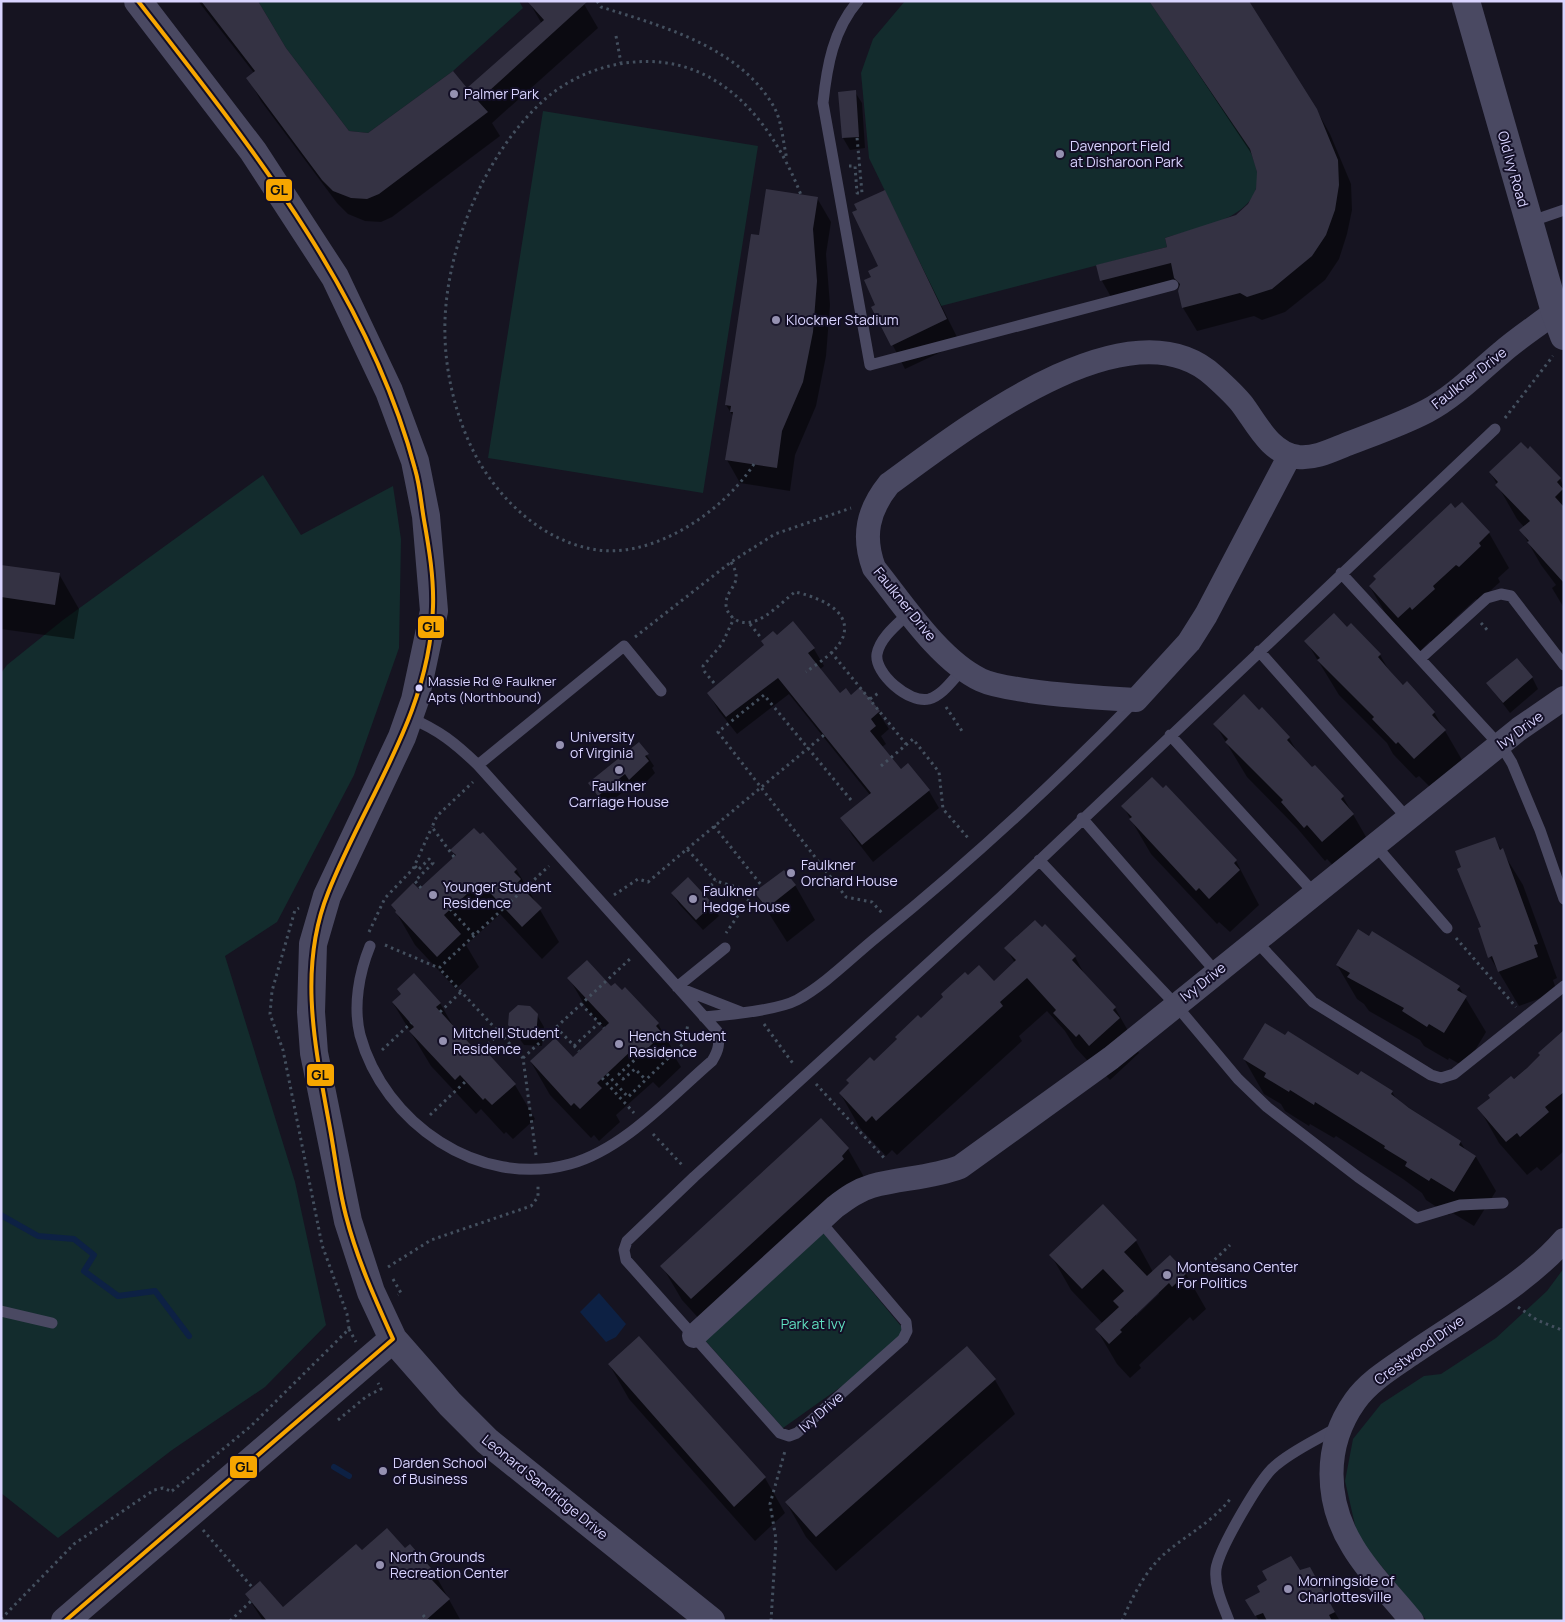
<svg xmlns="http://www.w3.org/2000/svg" width="1565" height="1622" viewBox="0 0 1565 1622" font-family="Manrope,sans-serif">
<style>
.green{fill:#132c2d}
.water{fill:#0d2144}
.shadow{fill:#0007;fill-rule:evenodd}
.lines{fill:none;stroke-linecap:round;stroke-linejoin:round}
.stream{stroke:#0d2144;stroke-width:6}
.building{fill:#343243}
.path{stroke:#44505f;stroke-width:3;stroke-dasharray:2.5 4;stroke-linecap:butt}
.service{stroke:#4a4962;stroke-width:11}
.minor{stroke:#4a4962;stroke-width:24}
.tertiary{stroke:#4a4962;stroke-width:28}
.bus-1-casing{stroke:#130f26;stroke-width:8}
.bus-1{stroke:#f7a600;stroke-width:4}
.poi-dot{fill:#9591b1;stroke:#130f26;stroke-width:2}
.bus-dot{fill:#d9d4ff;stroke:#130f26;stroke-width:2}
.labels{text-anchor:middle;stroke-width:4;stroke-linejoin:round;paint-order:stroke}
.bus-label{font-size:13px;fill:#d9d4ff;stroke:#130f26;text-anchor:start}
.poi-label{font-size:14px;fill:#d9d4ff;stroke:#130f26;text-anchor:start}
.street-label{font-size:14px;fill:#d9d4ff;stroke:#130f26}
.park-label{font-size:14px;fill:#5fe0c0;stroke:#130f26}
.line-badge{stroke:#130f26;stroke-width:2}
.pale-badge-label{font-size:14px;text-anchor:middle;font-weight:bold;fill:#111}
</style>
<rect width="100%" height="100%" fill="#161421"/>
<path class="green" d="M258 1H519L523 8 453 71 368 133 349 131 286 48Z
M905 1H1149L1250 149C1252 157 1256 165 1257 172 1263 219 1198 227 1165 238L1167 247 941 306 869 158 861 73 873 39Z
M543 111 758 146 703 493 488 458Z
M263 475 301 535 393 486 401 539 399 648 354 775 277 922 225 956 295 1182 326 1325 265 1387 172 1450 58 1538 1 1493V673L7 665 63 620Z
M819 1227 905 1331 849 1381 783 1428 703 1338Z
M1564 1268V1621H1427L1358 1538 1345 1481 1353 1439 1381 1404 1424 1376 1441 1374 1496 1338 1547 1291Z"/>
<path class="water" d="M599 1293 626 1324 616 1337 606 1342 580 1312Z"/>
<path class="shadow" d="M198 1H257L285 48 348 132 369 135 467 89 542 24 529 2 584 4 598 28 492 123 500 136 392 217 381 222 365 221 348 214 337 203 261 101 248 78 254 73Z
M1150 1 1316 109 1330 134 1351 184 1352 210 1347 234 1339 259 1325 280 1285 312 1262 320 1254 316 1197 331 1183 308 1179 291 1180 287 1115 304 1102 281 1098 266 1168 247 1236 217 1250 205 1257 189 1258 172 1253 156Z
M855 92 862 103 865 148 850 150 843 138 840 93Z
M884 191 960 343 905 369 873 307 877 305 872 277 879 267Z
M817 198 831 222 826 254 830 305 826 356 816 406 795 455 790 491 740 483 727 460 733 416 726 405 761 237Z
M1490 472 1560 479 1564 487V608L1552 588 1556 585 1541 565 1521 530 1524 527 1517 519Z
M1462 503 1489 533 1509 568 1498 578 1500 582 1479 601 1476 599 1452 621 1454 624 1432 644 1430 641 1419 652 1390 621 1370 587 1377 580 1374 576Z
M1 566 59 574 79 609 74 639 1 629Z
M1347 628 1380 655 1391 674 1434 712 1465 765 1435 792 1419 776 1416 778 1393 754 1387 743 1339 695 1306 641Z
M777 636 814 649 824 666 819 670 839 695 851 697 878 712 889 729 881 736 886 744 882 747 901 771 929 791 939 808 873 862 852 835 842 818 870 795 789 694 737 734 719 711 709 694Z
M1532 677 1538 689 1510 713 1488 684Z
M1259 712 1289 738 1299 755 1343 797 1373 849 1343 876 1327 859 1325 861 1297 828 1247 777 1215 724Z
M639 744 654 766 652 768 655 773 637 791 632 785 605 806 590 784Z
M1123 806 1236 861 1259 905 1230 932 1219 922 1217 924 1151 854Z
M1494 838 1523 885 1557 978 1553 980 1557 992 1519 1006 1490 957 1483 928Z
M452 850 516 869 559 942 542 959 500 914 466 945 479 967 456 989 415 945 392 905 419 891 456 857Z
M795 885 815 920 787 942 756 893Z
M672 893 712 905 719 916 703 930 679 904Z
M1045 925 1075 957 1086 977 1115 1008 1135 1043 1133 1044 1139 1053 1110 1080 1099 1068 1097 1071 1075 1047 1065 1031 1047 1011 1019 1036 1022 1041 897 1155 892 1150 886 1156 860 1128 840 1093 850 1085 847 1080 874 1063 968 976 994 983 1015 963 1006 948Z
M1337 965 1459 987 1486 1032 1465 1067 1449 1058 1448 1060 1424 1046 1420 1040 1369 1011 1364 1004 1357 999Z
M569 978 622 992 625 989 658 1024 677 1057 676 1059 681 1067 659 1088 653 1082 616 1115 620 1122 599 1141 594 1135 591 1138 550 1095 531 1062 573 1059 605 1029 588 1011Z
M393 1003H440L456 1031 480 1057 515 1085 535 1119 513 1139 506 1132 504 1134 481 1109 476 1114 431 1066Z
M537 1015 544 1027 542 1046 524 1045 509 1024Z
M1564 1037V1151L1541 1171 1537 1167 1527 1175 1499 1143 1479 1108Z
M1244 1059 1359 1077 1392 1092 1397 1100 1460 1141 1466 1151 1476 1157 1496 1191 1474 1226 1451 1212 1449 1215 1426 1200 1422 1193 1403 1179 1336 1136 1334 1138 1310 1124 1309 1126 1285 1111 1281 1104 1264 1094Z
M848 1149 868 1184 712 1333 682 1300 662 1266Z
M1136 1241 1153 1272 1169 1257 1186 1274 1206 1309 1193 1321 1190 1317 1139 1365 1141 1368 1130 1378 1117 1364 1097 1330 1103 1324 1071 1290 1051 1255ZM1158 1292 1159 1294 1136 1316V1313Z
M639 1338 765 1478 785 1513 755 1541 629 1399 609 1364Z
M967 1347 995 1380 1015 1414 836 1571 806 1537 786 1502Z
M410 1546 436 1576 461 1621H263L246 1594 283 1609 362 1552 405 1550Z
M1309 1569 1340 1621H1259L1247 1600 1300 1571Z"/>
<g class="lines">
<path class="stream" d="M1 1215 38 1236 74 1239 94 1255 84 1271 118 1296 155 1291 189 1336
M334 1467 349 1476"/>
</g>
<path class="building" d="M201 1H258L286 48 349 131 368 133 453 71 467 88 544 20 527 1H588L478 101 488 112 379 194 367 199 351 198 333 191 322 180 246 78 255 71Z
M1149 1H1249L1317 109 1338 160 1339 185 1335 210 1326 235 1312 256 1272 289 1247 297 1240 293 1182 308 1178 291 1180 284 1174 278 1171 263 1100 281 1096 265 1167 247 1165 238 1236 215 1248 204 1256 189 1257 172 1250 149Z
M856 90 859 137 842 138 838 92Z
M766 189 818 197 813 229 817 281 813 332 803 382 782 431 777 468 725 460 733 412H730L731 406 725 405 751 234 759 235Z
M885 190 947 319 891 346 871 307 875 305 864 280 871 277 868 271 878 266 852 212 857 210 854 204Z
M1521 442 1528 449 1530 446 1561 478 1557 482 1563 489 1555 497 1564 507V583L1527 542 1529 541 1519 530 1530 521 1495 485 1498 482 1489 472Z
M1462 502 1490 532 1479 543 1481 546 1459 567 1456 565 1433 586 1435 589 1412 610 1410 607 1398 618 1369 586 1376 579 1373 576 1451 503 1455 508Z
M1 565 60 573 55 605 1 597Z
M1334 613 1347 627 1351 623 1381 654 1378 657 1390 671 1403 685 1407 681 1435 712 1432 715 1446 730 1414 759 1398 742 1396 744 1372 719 1374 717 1317 660 1320 658 1304 641Z
M793 621 815 648 808 653 840 693 846 688 851 695 860 687 880 711 871 719 876 726 870 731 901 769 908 763 930 790 862 845 840 818 871 793 778 678 726 717 707 693 764 645 761 641 773 631 777 635Z
M1517 658 1533 677 1503 703 1486 683Z
M1244 694 1259 710 1262 707 1290 737 1287 740 1312 767 1315 765 1344 796 1341 799 1354 814 1322 842 1307 825 1304 828 1281 802 1283 800 1225 742 1228 739 1213 724Z
M639 742 649 754 645 756 649 761 629 780 625 774 598 796 588 783Z
M1152 777 1163 788 1166 785 1237 860 1234 863 1240 870 1209 899 1199 888 1196 891 1129 819 1132 817 1121 806Z
M474 828 480 834 483 832 517 869 514 872 521 879 517 883 542 908 522 927 480 882 444 915 461 934 437 957 395 912 396 911 391 905 413 883 419 889 456 855 450 850Z
M1495 837 1500 850 1503 848 1538 944 1534 945 1538 957 1498 972 1492 956 1488 958 1478 928 1481 927 1457 869 1461 867 1455 851Z
M784 870 796 885 767 908 754 892Z
M688 877 713 904 696 920 671 893Z
M1035 920 1042 927 1045 924 1076 956 1072 960 1116 1007 1113 1010 1120 1018 1089 1046 1079 1034 1076 1037 1053 1013 1056 1010 1027 978 1000 1002 1003 1006 876 1121 872 1116 866 1122 839 1093 849 1083 846 1080 870 1057 874 1061 897 1039 895 1037 918 1015 921 1018 943 997 941 994 965 972 968 975 979 965 994 981 1016 960 1004 948Z
M1358 929 1369 936 1372 931 1460 986 1457 990 1467 996 1444 1033 1429 1024 1427 1027 1402 1011 1404 1008 1347 977 1350 973 1336 965Z
M587 960 611 986 615 983 622 990 625 987 659 1023 656 1026 663 1034 639 1056 633 1049 597 1083 602 1088 580 1109 574 1103 571 1106 530 1061 555 1038 573 1057 609 1023 567 978Z
M414 973 441 1003 436 1007 480 1055 485 1050 516 1084 492 1105 485 1098 483 1100 460 1075 455 1080 409 1031 414 1027 392 1002 401 994 397 989Z
M518 1005 530 1006 538 1014 536 1035 516 1034 508 1025 509 1013Z
M1265 1023 1285 1035 1288 1031 1358 1075 1361 1071 1393 1091 1391 1094 1409 1108 1461 1141 1459 1145 1476 1156 1454 1192 1431 1178 1429 1181 1405 1166 1407 1162 1384 1148 1385 1146 1315 1102 1314 1105 1290 1090 1289 1092 1264 1077 1266 1073 1243 1059Z
M1564 1030V1092L1545 1107 1549 1112 1520 1137 1517 1133 1506 1142 1477 1108 1490 1098 1488 1095 1511 1076 1514 1079 1527 1068 1540 1055 1538 1053Z
M821 1118 849 1148 842 1156 844 1159 691 1299 660 1266Z
M1103 1204 1137 1240 1124 1252 1147 1276 1170 1255 1187 1273 1172 1287 1169 1283 1120 1330 1122 1332 1109 1344 1095 1329 1119 1307 1113 1301 1124 1291 1103 1269 1082 1289 1049 1255Z
M639 1336 766 1477 734 1507 608 1364Z
M967 1346 996 1379 816 1537 785 1502Z
M387 1528 405 1548 410 1544 437 1575 432 1580 450 1599 425 1621H267L245 1594 260 1581 283 1607 356 1544 362 1550Z
M1291 1556 1300 1570 1310 1567 1335 1612 1329 1615 1332 1621H1267L1263 1613 1255 1616 1245 1600 1260 1592 1257 1586 1267 1580 1262 1571Z"/>
<g class="lines">
<path class="path" d="M597 1 601 7C662 26 740 47 774 107 782 121 783 143 787 159
M616 36 621 63
M849 166H855L857 193H862L857 137
M1505 418 1553 356
M754 464C723 512 651 561 592 549 543 540 502 502 478 460 458 424 446 378 445 337 442 256 483 155 543 101 561 84 589 70 614 65 709 45 769 113 801 195
M731 562C745 585 726 587 726 604 726 610 729 614 733 618 754 634 779 604 795 592 814 596 853 609 843 637 837 652 818 663 806 672
M1481 623 1489 632
M750 624 762 639
M635 637 731 562 775 534 851 508
M831 652 906 744
M714 683 704 671 703 666 722 644 734 618
M870 699 880 692
M946 707 962 731
M881 766 913 739 939 772 943 809 969 839
M851 800 764 695 718 732 846 897 872 902 882 913
M714 826 762 886
M687 849 824 735
M454 857 432 827 437 816 473 782
M415 866 418 870 429 859 433 863 415 881 421 888
M706 890 716 881
M614 895 638 879 648 882 687 849 716 881 754 892 726 933
M450 909 474 935
M369 932 385 898 413 869 432 827
M1456 938 1516 1007
M385 945 439 968
M581 1004 604 1028
M440 1012 462 991
M764 1024 794 1065
M556 1027 579 1051
M574 1046 599 1023
M382 1050 411 1023
M478 1053 500 1033
M639 1056 619 1074 623 1079 635 1069 646 1080
M523 1058 631 958
M607 1074 628 1097 685 1042 688 1023
M602 1078 634 1113
M816 1084 886 1160
M430 1115 466 1081
M653 1134 683 1166
M536 1155 523 1058 439 968 549 866
M1210 1264 1230 1245
M388 1267 431 1240 531 1206 538 1197V1184
M393 1279 401 1293 398 1295
M1518 1307 1537 1320 1564 1331
M349 1329 356 1342
M338 1420 367 1396 381 1389 378 1383
M172 1491 251 1426 349 1329 347 1314 322 1245 283 1050 270 1014 272 991 295 910 299 908
M203 1530 252 1587
M423 1615 428 1621
M1 1619 74 1544 154 1490 163 1488 173 1492
M230 1621 251 1601
M771 1621 776 1539 770 1504 785 1451
M1122 1621C1131 1600 1143 1575 1160 1558 1183 1536 1210 1525 1231 1498"/>
<path class="service" d="M858 1C833 30 827 66 823 103L870 365 1173 285
M1529 222 1564 210
M1341 573 1504 750 1512 763 1540 830 1564 899
M910 612C899 623 880 637 877 654 874 673 909 704 929 699 943 695 953 679 963 669
M1259 651 1408 819
M1421 658 1487 598 1501 594 1511 596 1564 665
M1170 735 1315 894
M478 765 624 646 661 691
M1082 818 1216 972
M1376 846 1447 928
M1039 860 1175 1004 1238 1079 1267 1107 1358 1177 1417 1218 1460 1205 1503 1203
M1256 941 1313 1002 1431 1075 1441 1078 1454 1074 1564 986
M370 946C359 973 353 1006 360 1035 384 1123 479 1189 570 1164 624 1149 670 1097 712 1061 719 1050 720 1043 717 1031L478 765C455 743 439 730 410 718
M725 948 677 987 741 1012
M704 1017C728 1015 778 1010 797 1000 826 984 852 957 878 936 967 864 1054 784 1135 701
M820 1221 906 1322 907 1331 903 1339 797 1433 789 1436 780 1433 626 1260 624 1250 627 1241 694 1177 1002 896 1495 429
M1 1311 52 1323
M1229 1621C1223 1605 1214 1587 1216 1569 1219 1549 1260 1478 1275 1466 1293 1450 1317 1440 1338 1427"/>
<path class="minor" d="M1290 455 1206 615 1189 642 1136 700C1100 698 1065 696 1030 691 1014 688 996 687 981 680 939 660 903 604 874 568 862 536 868 510 889 484 959 433 1129 298 1214 376 1224 385 1234 394 1242 404 1257 424 1270 453 1298 457 1316 459 1334 449 1350 443 1376 433 1402 424 1427 411 1455 396 1477 373 1501 353 1518 338 1537 326 1555 312
M694 1336 835 1207C847 1198 858 1190 872 1186 901 1178 931 1178 960 1167L1111 1058 1519 729 1564 698
M1412 1621C1393 1597 1369 1574 1353 1547 1325 1502 1323 1446 1355 1401 1369 1381 1393 1367 1413 1353 1461 1320 1527 1283 1564 1240"/>
<path class="tertiary" d="M138 1 253 151 335 277 389 391 415 461 426 516 434 611 415 700 402 737 327 896 313 944 311 1012 314 1053 348 1221 371 1292 393 1339 450 1404 487 1441 711 1621
M1466 1 1555 312 1564 336
M65 1621 393 1339"/>
<g class="bus-1-casing">
<path id="bus-1" d="M65 1621 393 1339C375 1299 357 1259 346 1216 338 1186 335 1154 329 1123 315 1046 298 968 328 893 366 796 430 715 433 607 434 578 429 548 424 520 421 503 420 486 415 469 368 291 249 144 138 1"/>
</g>
<use href="#bus-1" class="bus-1"/>
</g>
<g class="poi-dot">
<circle cx="454" cy="94" r="5"/>
<circle cx="1060" cy="154" r="5"/>
<circle cx="776" cy="320" r="5"/>
<circle cx="560" cy="745" r="5"/>
<circle cx="619" cy="770" r="5"/>
<circle cx="791" cy="873" r="5"/>
<circle cx="433" cy="895" r="5"/>
<circle cx="693" cy="899" r="5"/>
<circle cx="443" cy="1041" r="5"/>
<circle cx="619" cy="1044" r="5"/>
<circle cx="1167" cy="1275" r="5"/>
<circle cx="383" cy="1471" r="5"/>
<circle cx="380" cy="1565" r="5"/>
<circle cx="1288" cy="1589" r="5"/>
</g>
<circle class="bus-dot" cx="419" cy="688" r="4.5"/>
<g class="labels">
<g class="bus-label">
<text x="428" y="686">Massie Rd @ Faulkner<tspan x="428" dy="16">Apts (Northbound)</tspan></text>
</g>
<g class="poi-label">
<text x="464" y="99">Palmer Park</text>
<text x="1070" y="151">Davenport Field<tspan x="1070" dy="16">at Disharoon Park</tspan></text>
<text x="786" y="325">Klockner Stadium</text>
<text x="570" y="742">University<tspan x="570" dy="16">of Virginia</tspan></text>
<text x="619" y="791" text-anchor="middle">Faulkner<tspan x="619" dy="16">Carriage House</tspan></text>
<text x="801" y="870">Faulkner<tspan x="801" dy="16">Orchard House</tspan></text>
<text x="443" y="892">Younger Student<tspan x="443" dy="16">Residence</tspan></text>
<text x="703" y="896">Faulkner<tspan x="703" dy="16">Hedge House</tspan></text>
<text x="453" y="1038">Mitchell Student<tspan x="453" dy="16">Residence</tspan></text>
<text x="629" y="1041">Hench Student<tspan x="629" dy="16">Residence</tspan></text>
<text x="1177" y="1272">Montesano Center<tspan x="1177" dy="16">For Politics</tspan></text>
<text x="393" y="1468">Darden School<tspan x="393" dy="16">of Business</tspan></text>
<text x="390" y="1562">North Grounds<tspan x="390" dy="16">Recreation Center</tspan></text>
<text x="1298" y="1586">Morningside of<tspan x="1298" dy="16">Charlottesville</tspan></text>
</g>
<g class="street-label">
<text transform="translate(1513 169) rotate(74)" y="5">Old Ivy Road</text>
<text transform="translate(1469 378) rotate(-38)" y="5">Faulkner Drive</text>
<text transform="translate(905 604) rotate(51)" y="5">Faulkner Drive</text>
<text transform="translate(1520 730) rotate(-36)" y="5">Ivy Drive</text>
<text transform="translate(1203 982) rotate(-38)" y="5">Ivy Drive</text>
<text transform="translate(1419 1350) rotate(-36)" y="5">Crestwood Drive</text>
<text transform="translate(821 1412) rotate(-41)" y="5">Ivy Drive</text>
<text transform="translate(545 1487) rotate(39)" y="5">Leonard Sandridge Drive</text>
</g>
<g class="park-label">
<text x="813" y="1329">Park at Ivy</text>
</g>
</g>
<g class="line-badge">
<rect x="265" y="178" width="28" height="24" rx="5" fill="#f7a600"/>
<rect x="417" y="615" width="28" height="24" rx="5" fill="#f7a600"/>
<rect x="306" y="1063" width="29" height="24" rx="5" fill="#f7a600"/>
<rect x="229" y="1455" width="29" height="24" rx="5" fill="#f7a600"/>
</g>
<g class="pale-badge-label">
<text x="279" y="195">GL</text>
<text x="431" y="632">GL</text>
<text x="320" y="1080">GL</text>
<text x="244" y="1472">GL</text>
</g>
<rect width="1565" height="1622" fill="none" stroke="#d9d4ff" stroke-width="5"/>
</svg>
